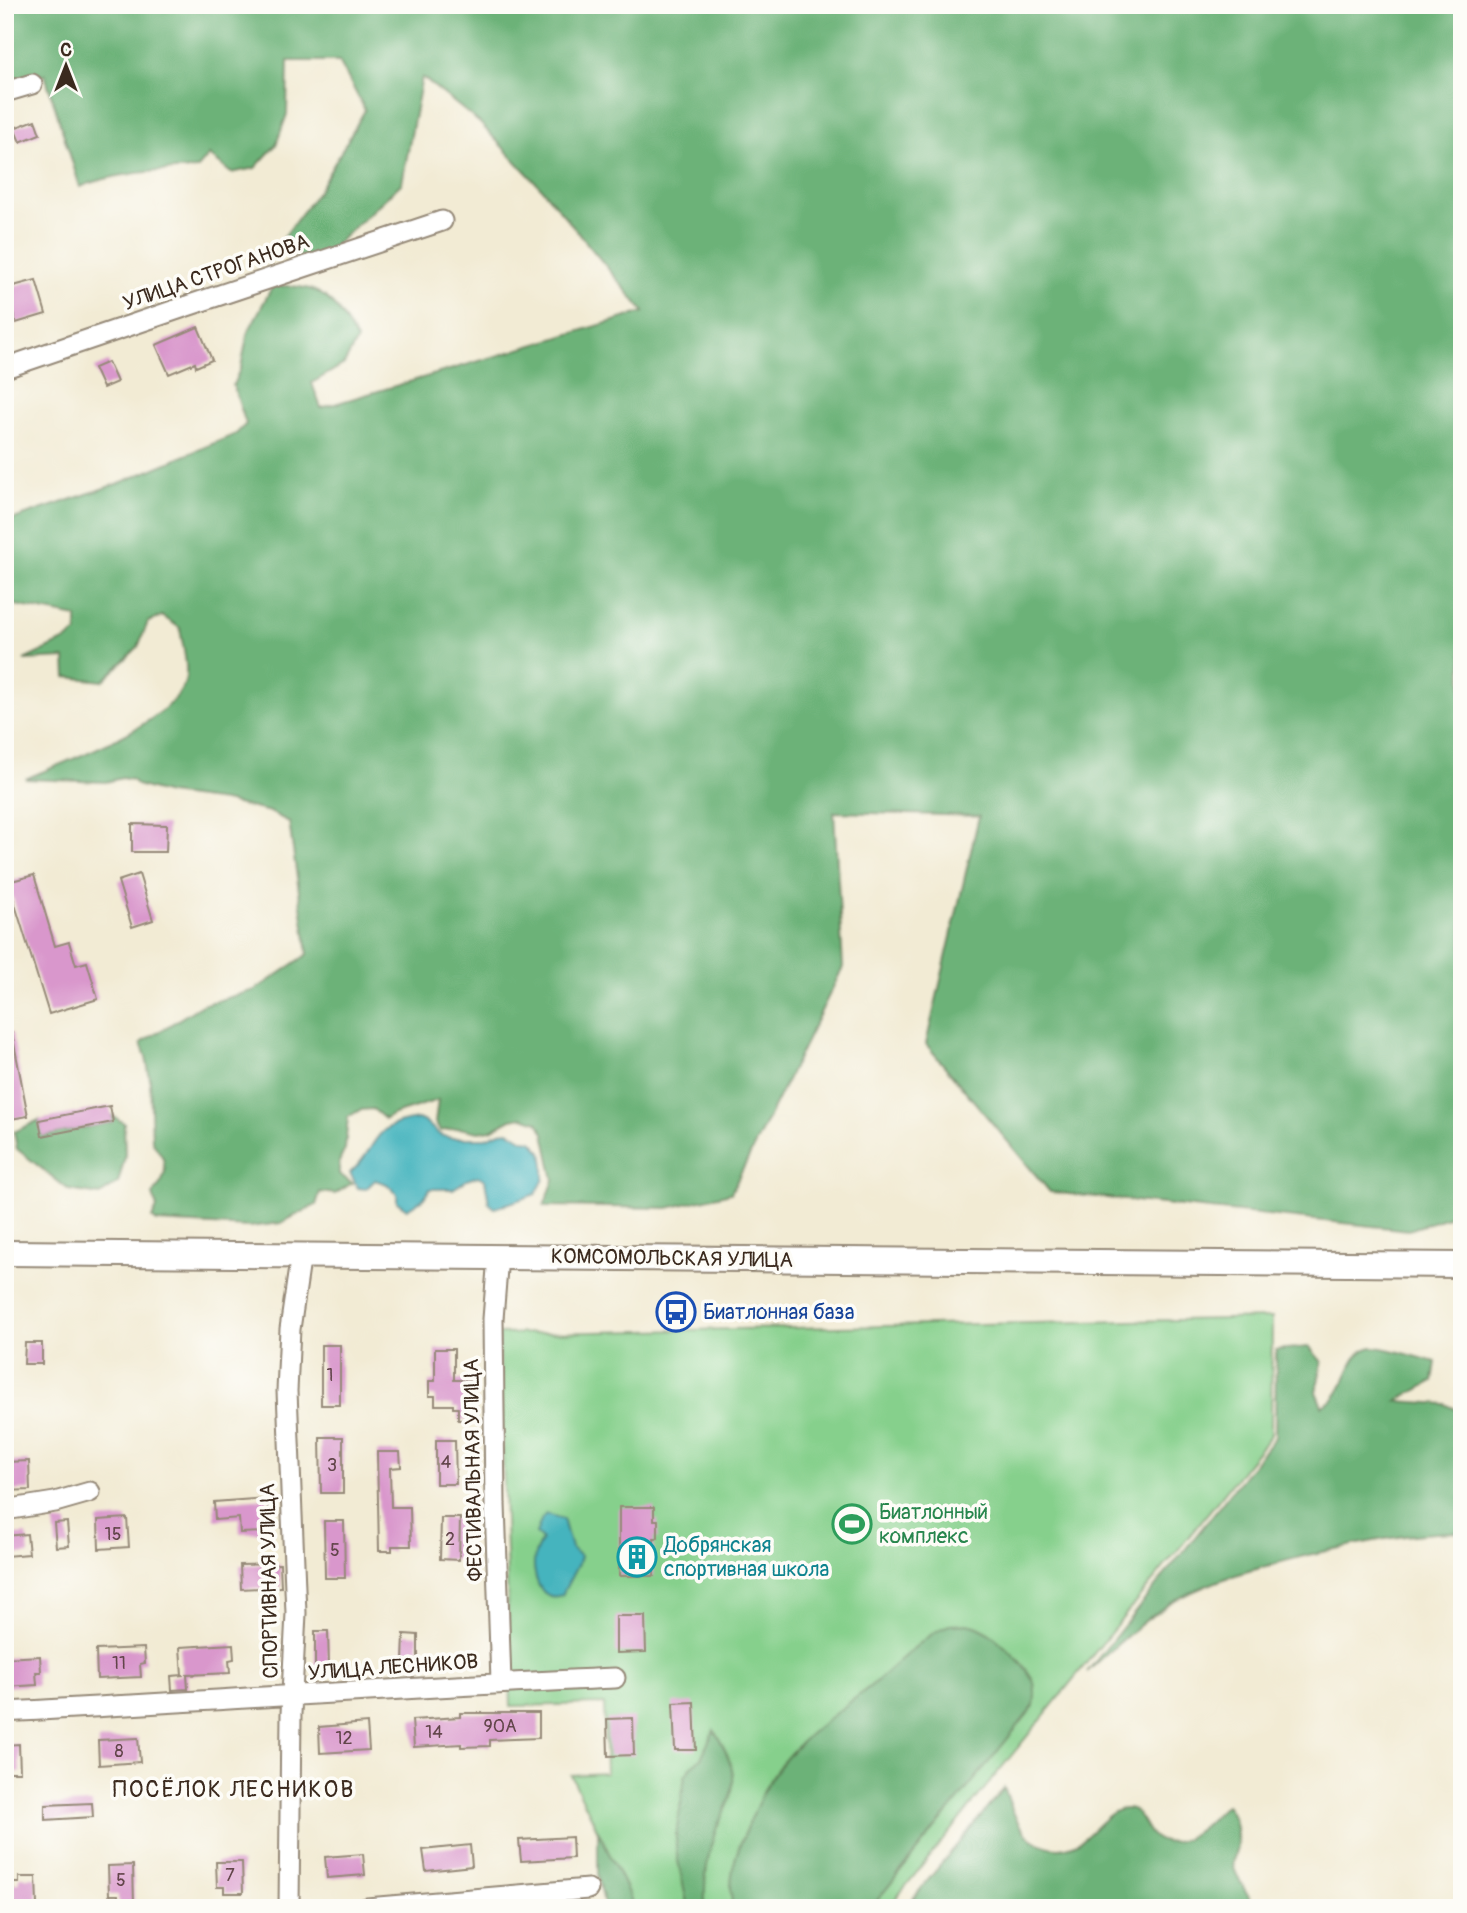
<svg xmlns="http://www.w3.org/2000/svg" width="1467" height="1913" viewBox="0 0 1467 1913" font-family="Pangolin,sans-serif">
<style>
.green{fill:#86d08c;stroke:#607d55;stroke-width:2}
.forest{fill:#6cb278;stroke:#546e4b;stroke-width:2}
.water{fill:#45b4be;stroke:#406f6e;stroke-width:2}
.building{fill:#d997cc}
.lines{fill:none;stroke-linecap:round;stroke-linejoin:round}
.minor-casing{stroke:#968a79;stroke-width:23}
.major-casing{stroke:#968a79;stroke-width:28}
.minor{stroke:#fff;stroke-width:19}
.major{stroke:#fff;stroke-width:24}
.labels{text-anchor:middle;stroke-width:7;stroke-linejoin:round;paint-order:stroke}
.number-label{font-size:18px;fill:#62454a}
.street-label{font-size:21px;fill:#3b2a1e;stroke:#fdfcf7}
.transit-label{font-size:21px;fill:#164399;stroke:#fdfcf7;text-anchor:start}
.leisure-label{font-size:21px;fill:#27864d;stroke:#fdfcf7;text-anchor:start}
.culture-label{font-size:21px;fill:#0d838f;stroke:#fdfcf7;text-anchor:start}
.neighbourhood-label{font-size:23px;letter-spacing:2px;fill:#3b2a1e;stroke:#fdfcf7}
</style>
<rect width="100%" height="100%" fill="#fdfcf7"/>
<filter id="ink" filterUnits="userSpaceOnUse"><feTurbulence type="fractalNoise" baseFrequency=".0143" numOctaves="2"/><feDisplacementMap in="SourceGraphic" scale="14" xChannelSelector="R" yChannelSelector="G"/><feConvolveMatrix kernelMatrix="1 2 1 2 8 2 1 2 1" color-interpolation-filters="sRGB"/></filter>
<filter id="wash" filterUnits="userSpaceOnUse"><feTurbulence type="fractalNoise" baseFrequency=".00686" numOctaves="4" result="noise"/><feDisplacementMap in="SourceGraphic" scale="28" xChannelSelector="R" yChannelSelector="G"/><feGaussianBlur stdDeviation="1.57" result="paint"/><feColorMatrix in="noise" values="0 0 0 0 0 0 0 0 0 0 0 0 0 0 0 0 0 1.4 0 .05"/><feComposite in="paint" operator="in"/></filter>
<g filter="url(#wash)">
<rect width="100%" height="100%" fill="#f2ebd4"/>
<path class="green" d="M1272 1318 1271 1435 888 1908H635L571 1775 606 1773 604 1704 511 1706 499 1334Z"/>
<path class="forest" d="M5 5H1462V1212L1409 1230 1050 1192 926 1044 979 816 834 812 843 967 731 1193 668 1208 544 1206 554 1180 544 1133 538 1122 523 1117 511 1119 491 1130 479 1132 459 1128 440 1131 435 1123 438 1100 394 1114 385 1119 373 1109 360 1110 348 1117 345 1149 339 1162V1174L352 1183 335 1194 320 1192 316 1205 281 1223 249 1227 157 1222 152 1218 157 1208 153 1195 162 1181 165 1171 163 1158 152 1141 150 1079 146 1057 141 1043 202 1005 255 990 308 954 289 822 270 812 224 801 168 794 137 785 132 780 122 778 106 782 25 779C64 762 172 724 185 682 189 666 182 644 180 628L162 616 148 622 138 647 103 681 66 677 65 658 24 660 68 639 77 632V617L5 603V522L122 482 236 434 246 424 233 385 241 367 248 332 272 287C322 281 334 301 357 340L344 364 312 383 321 408 644 312 542 189 480 123 422 77 402 183 321 258 288 255 284 237 319 190 365 110 339 61H288L287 114 276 145 255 168 231 173 209 155 197 169C157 171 118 172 80 187L45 75 5 83Z
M111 1115 124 1123 125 1157 118 1183 100 1195 69 1190 17 1149 14 1132 39 1120 43 1136 112 1122Z
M1309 1347 1322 1362 1316 1392 1322 1406C1326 1404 1332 1401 1335 1397 1349 1381 1350 1350 1373 1347 1384 1346 1423 1359 1436 1362L1433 1381 1397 1401 1445 1404 1462 1412V1532C1408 1532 1356 1544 1304 1556 1262 1567 1217 1578 1178 1599 1144 1618 1116 1646 1087 1672L1275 1437 1276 1350Z
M966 1624C970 1625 974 1625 978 1627 993 1633 1029 1667 1034 1683 1036 1690 1035 1698 1034 1706L871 1908H733C727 1880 735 1855 746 1830 755 1811 762 1790 775 1772 802 1734 842 1710 878 1680 894 1666 932 1629 950 1625 955 1624 961 1625 966 1624Z
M714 1730C722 1744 731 1758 733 1775 735 1794 724 1810 717 1827 707 1855 704 1878 705 1908H688L676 1851V1835L685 1776 692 1766 701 1758Z
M1004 1788C1009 1800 1013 1816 1021 1827 1033 1845 1057 1854 1077 1843 1084 1839 1089 1834 1094 1829 1103 1821 1112 1809 1125 1809 1147 1809 1141 1837 1164 1842 1181 1846 1203 1828 1214 1816 1219 1811 1221 1808 1226 1805 1235 1814 1238 1834 1237 1847 1236 1855 1231 1859 1234 1868 1239 1882 1248 1895 1256 1908H905Z
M598 1830 635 1908H605L598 1875Z"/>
<path class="water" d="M418 1119 427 1123 440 1135 451 1138H486L500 1132 509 1131 524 1140 532 1141 542 1152 544 1165V1179L536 1194 495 1208 489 1203 485 1180 478 1176 467 1180 453 1189H430L423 1199 407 1209 397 1202V1194L387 1184 375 1180 366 1189 358 1188 350 1173C380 1147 368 1125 418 1119Z
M546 1514 563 1519 571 1548 580 1556 578 1564 562 1595C539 1603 531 1573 535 1555 536 1550 540 1544 542 1539L536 1534 542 1518Z"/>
<g id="blocks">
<path class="building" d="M35 120 40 134 20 142 14 128Z
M36 280 46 314 16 323 6 288Z
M198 327 212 360 196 367 195 363 169 374 156 345Z
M108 362 117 382 103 388 94 368Z
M132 824 167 825 166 852H132Z
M139 874 153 920 132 927 118 881Z
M34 875 55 946 69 942 76 965 87 962 98 999 49 1014 8 882Z
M5 1033H12L28 1116 5 1120Z
M110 1106 113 1122 42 1136 39 1120Z
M25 1343H42V1364H24Z
M321 1345H340V1405H321Z
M435 1349H454V1380H475V1420H458V1408H453V1405H435V1396H429V1381H435Z
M320 1437H343V1493H321Z
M436 1440H455L456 1484H436Z
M377 1452H400L401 1467 390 1468 391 1507H410L411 1546H392V1551H379Z
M29 1461 30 1490 5 1491V1462Z
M267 1498 268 1511 263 1512 264 1532 240 1533 239 1518 215 1520 214 1502Z
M619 1507H654V1520H658V1538H654V1576H619Z
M127 1518 129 1547 99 1549 98 1520Z
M441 1518H460L459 1560 440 1559Z
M324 1521H344L345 1578H325Z
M67 1522 69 1546 56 1547 54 1523Z
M27 1534 29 1554 5 1556V1536Z
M280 1564 281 1587 241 1589 240 1565Z
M616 1616H645L646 1652 616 1653Z
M315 1631H328L329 1667 315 1668Z
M404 1634 418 1635V1663H403Z
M233 1644 234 1659 229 1660 230 1673 187 1675 188 1689 172 1690 171 1676 184 1675H182L180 1647Z
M144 1648 145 1663 140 1664 141 1677 97 1679 96 1650Z
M40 1656 41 1672H36L37 1685 5 1687V1658Z
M694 1702 696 1750H675L673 1703Z
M460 1713H539V1738L490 1740V1746L461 1747V1744L414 1747 412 1720 460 1717Z
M633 1718 634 1755 608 1756 607 1719Z
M367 1723 369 1750 320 1753 319 1727Z
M138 1738 140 1762 99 1765 98 1740Z
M19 1744 20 1772H5V1745Z
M92 1803 93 1817 45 1820V1805Z
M572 1837 573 1858 521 1861 519 1840Z
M470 1845 472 1866 426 1871 423 1850Z
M363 1854 365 1875 327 1878 325 1857Z
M216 1862H242L243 1893H224V1887H217Z
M133 1865 134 1904 118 1905V1895H109L108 1866Z
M19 1877H36L37 1905H14L13 1883H19Z"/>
</g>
</g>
<g filter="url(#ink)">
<use href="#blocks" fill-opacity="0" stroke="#968a79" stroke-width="2"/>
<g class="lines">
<g class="minor-casing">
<path id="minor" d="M5 92 32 84
M5 368 187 306 442 221
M498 1256 493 1319 495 1504 501 1682
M5 1510 55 1502 90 1492
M5 1712C209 1701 412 1687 615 1678
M289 1908 291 1714 296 1613 287 1391 290 1329 301 1254
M367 1908 588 1889"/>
</g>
<g class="major-casing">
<path id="major" d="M5 1253 1462 1265"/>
</g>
<use href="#minor" class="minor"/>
<use href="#major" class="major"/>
</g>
</g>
<defs>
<g id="bus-ring" transform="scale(2.0125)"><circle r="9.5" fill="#fdfcf7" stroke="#1a4fb4" stroke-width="1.5"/><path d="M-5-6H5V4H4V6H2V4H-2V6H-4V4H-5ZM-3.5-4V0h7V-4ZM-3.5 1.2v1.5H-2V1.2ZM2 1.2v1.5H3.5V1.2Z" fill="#1a4fb4"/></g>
<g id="stadium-ring" transform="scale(2.0125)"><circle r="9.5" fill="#fdfcf7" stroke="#2e9e5b" stroke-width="1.5"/><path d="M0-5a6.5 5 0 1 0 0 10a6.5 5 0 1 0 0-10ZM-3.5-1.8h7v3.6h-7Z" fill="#2e9e5b"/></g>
<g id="building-ring" transform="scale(2.0125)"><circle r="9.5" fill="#fdfcf7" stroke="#0f9aa8" stroke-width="1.5"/><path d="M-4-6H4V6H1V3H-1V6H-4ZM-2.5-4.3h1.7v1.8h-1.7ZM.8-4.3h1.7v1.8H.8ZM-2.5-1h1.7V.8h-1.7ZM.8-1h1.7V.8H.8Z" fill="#0f9aa8"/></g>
</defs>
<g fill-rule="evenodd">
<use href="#bus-ring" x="676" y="1312"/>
<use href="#stadium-ring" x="852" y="1524"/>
<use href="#building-ring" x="637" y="1557"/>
</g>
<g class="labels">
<g class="number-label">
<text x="330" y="1381">1</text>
<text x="446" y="1468">4</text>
<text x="332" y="1471">3</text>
<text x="113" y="1540">15</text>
<text x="450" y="1545">2</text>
<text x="335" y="1556">5</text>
<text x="119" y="1669">11</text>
<text x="500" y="1732">90А</text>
<text x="434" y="1738">14</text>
<text x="344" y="1744">12</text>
<text x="119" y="1757">8</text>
<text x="230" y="1881">7</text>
<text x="121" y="1886">5</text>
</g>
<g class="street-label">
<text transform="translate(216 272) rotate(-19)" y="7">УЛИЦА СТРОГАНОВА</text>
<text transform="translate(672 1258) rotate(1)" y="7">КОМСОМОЛЬСКАЯ УЛИЦА</text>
<text transform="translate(473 1470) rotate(-91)" y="7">ФЕСТИВАЛЬНАЯ УЛИЦА</text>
<text transform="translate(269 1581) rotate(-91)" y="7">СПОРТИВНАЯ УЛИЦА</text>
<text transform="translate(393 1667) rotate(-4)" y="7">УЛИЦА ЛЕСНИКОВ</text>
</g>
<g class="transit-label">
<text x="703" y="1319">Биатлонная база</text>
</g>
<g class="leisure-label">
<text x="879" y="1519">Биатлонный<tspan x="879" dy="24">комплекс</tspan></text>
</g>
<g class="culture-label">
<text x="664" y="1552">Добрянская<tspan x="664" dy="24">спортивная школа</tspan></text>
</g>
<g class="neighbourhood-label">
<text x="234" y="1797">ПОСЁЛОК ЛЕСНИКОВ</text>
</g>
</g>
<rect width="1467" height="1913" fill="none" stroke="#fdfcf7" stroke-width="28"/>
<g transform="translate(66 66)" stroke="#fdfcf7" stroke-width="5" paint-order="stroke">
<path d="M0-5L12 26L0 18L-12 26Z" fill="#3b2a1e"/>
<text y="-10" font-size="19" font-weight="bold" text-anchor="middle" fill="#3b2a1e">С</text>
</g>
</svg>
